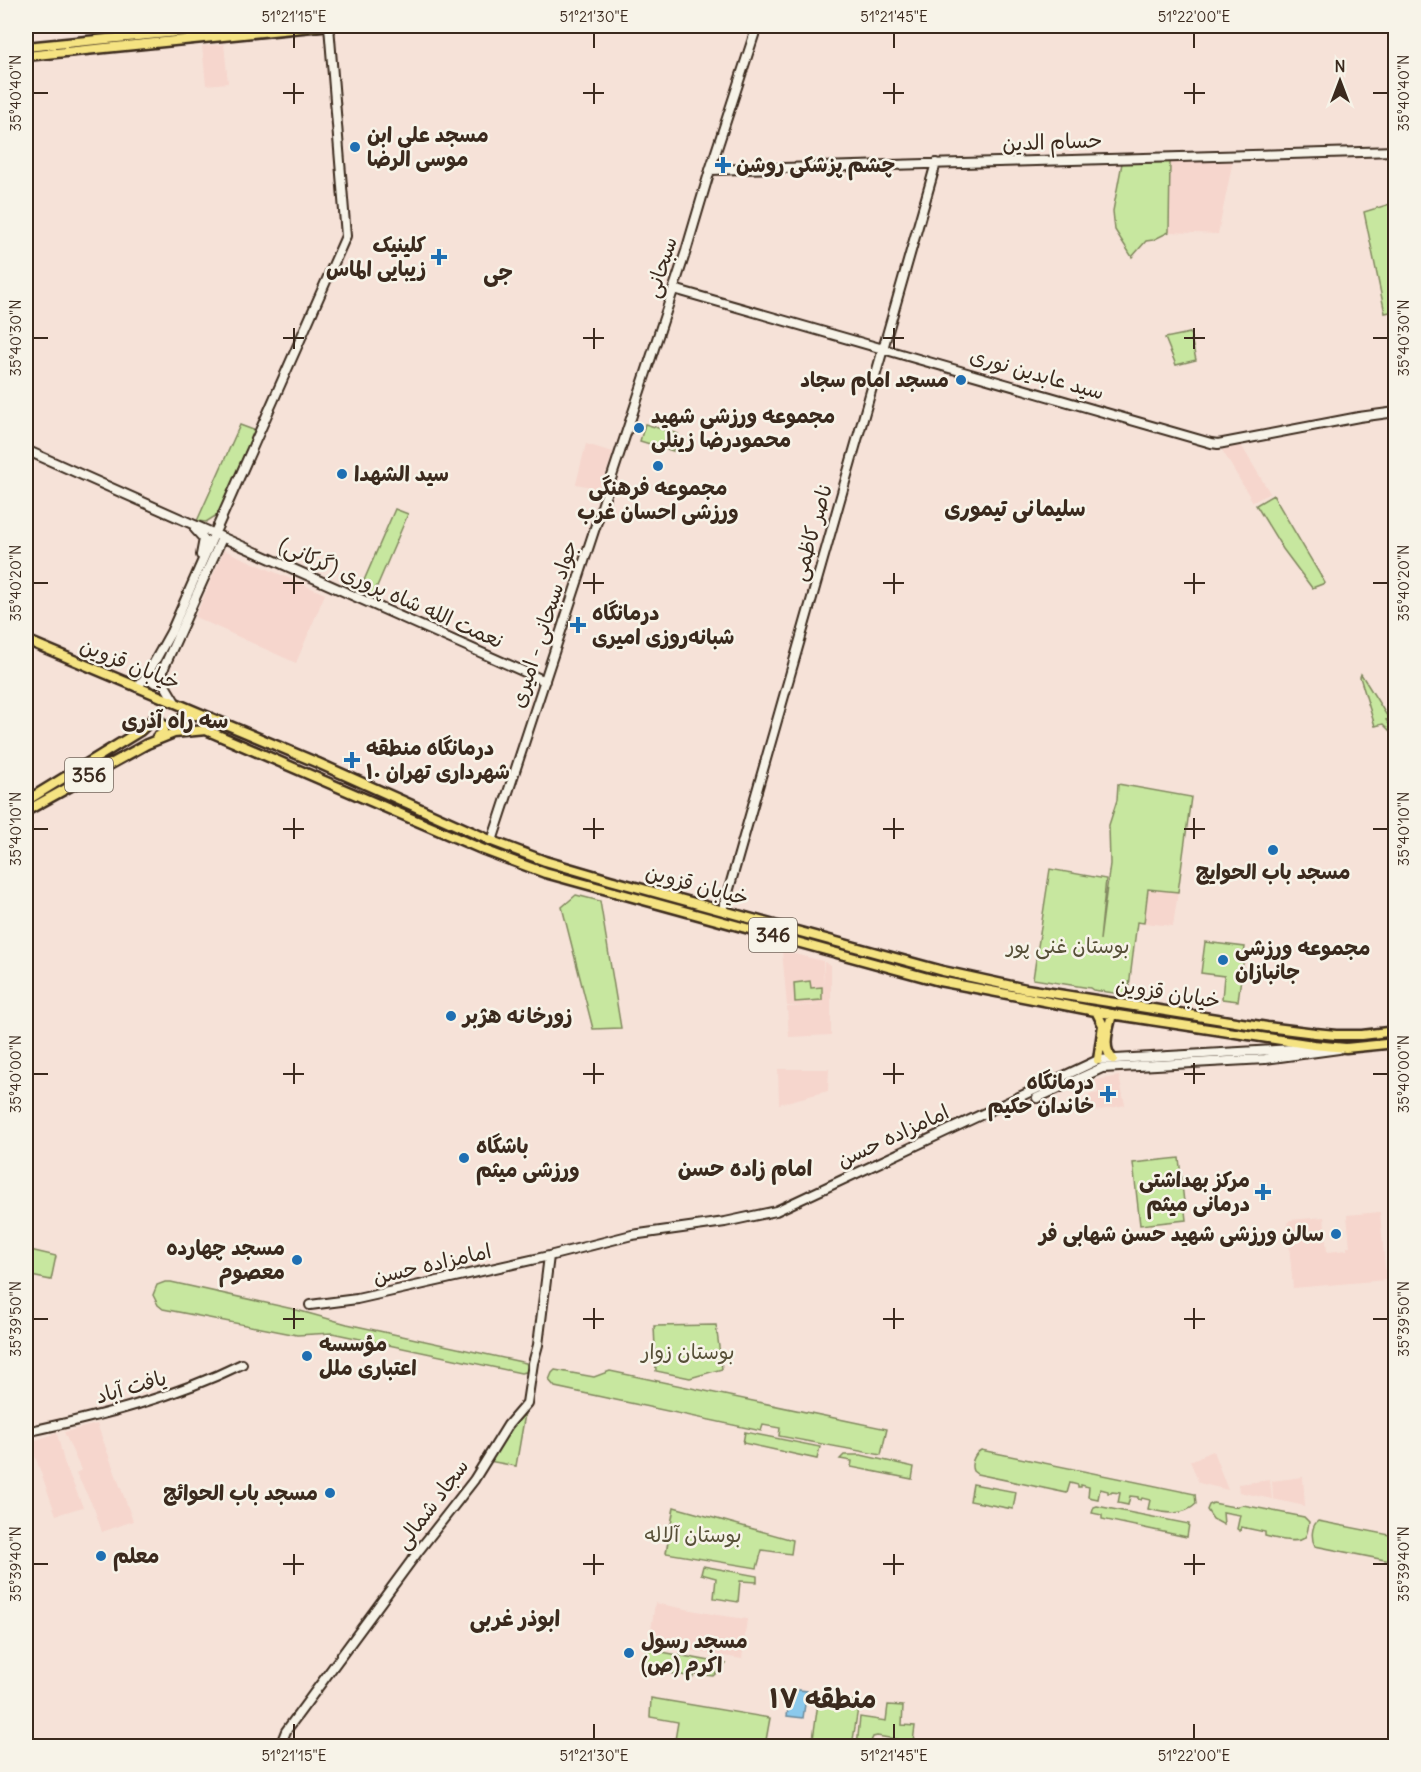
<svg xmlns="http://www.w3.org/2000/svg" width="1421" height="1772" viewBox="0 0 1421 1772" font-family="Delius,'Playpen Sans Arabic',sans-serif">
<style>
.built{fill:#f6d6cd}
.green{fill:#c7e79f;stroke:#81885e;stroke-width:1.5}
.water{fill:#8bc9ec;stroke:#6b899a;stroke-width:1.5}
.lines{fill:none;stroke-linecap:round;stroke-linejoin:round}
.secondary-casing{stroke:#3b2a1e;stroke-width:12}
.primary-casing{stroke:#3b2a1e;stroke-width:13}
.secondary{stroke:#f7f3e8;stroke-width:8}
.primary{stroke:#f5e382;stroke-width:8}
.ticks{fill:none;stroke:#3b2a1e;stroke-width:2}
.poi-dot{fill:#1f6fb2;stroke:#f7f3e8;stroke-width:2}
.labels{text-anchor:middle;stroke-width:5;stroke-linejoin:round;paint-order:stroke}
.shield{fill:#f7f3e8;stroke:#73665b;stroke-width:1.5}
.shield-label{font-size:20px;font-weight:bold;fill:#3b2a1e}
.poi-label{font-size:21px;font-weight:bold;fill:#3b2a1e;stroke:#f7f3e8;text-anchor:start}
.street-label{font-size:21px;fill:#3b2a1e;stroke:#f7f3e8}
.park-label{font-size:21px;fill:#575038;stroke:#f7f3e8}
.neighbourhood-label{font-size:22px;font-weight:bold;fill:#3b2a1e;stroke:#f7f3e8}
.district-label{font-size:27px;font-weight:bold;fill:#3b2a1e;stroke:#f7f3e8}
.neatline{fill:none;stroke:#3b2a1e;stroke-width:2}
.ticks-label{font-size:15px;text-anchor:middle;fill:#3b2a1e}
</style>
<rect width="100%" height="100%" fill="#f6e2d8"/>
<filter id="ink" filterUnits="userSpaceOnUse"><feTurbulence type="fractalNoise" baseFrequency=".0167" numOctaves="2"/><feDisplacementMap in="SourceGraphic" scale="12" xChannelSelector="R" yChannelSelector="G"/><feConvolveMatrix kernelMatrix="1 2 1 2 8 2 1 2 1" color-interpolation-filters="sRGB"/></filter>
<g filter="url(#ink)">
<path class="built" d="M224 44 228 83 206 85 202 46Z
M1233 160 1218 234 1169 232 1170 161Z
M586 444 613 452 601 489 576 484Z
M1241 445 1270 493 1253 502 1222 450Z
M224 550 325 594 296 663 195 617Z
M1148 889 1178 892 1173 926 1144 923Z
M782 951 823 961 824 986V962L831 965V1035L789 1037 787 1007 825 1005 787 1006Z
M778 1069H829L828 1091 779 1104Z
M1119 1076 1125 1105 1091 1112 1088 1095 1098 1093 1096 1080Z
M1380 1212 1386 1280 1293 1288 1287 1223 1290 1220 1324 1217 1327 1252 1347 1250V1247H1350L1347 1215Z
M97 1424 133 1521 102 1532 94 1508 76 1473 81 1470 64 1432Z
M57 1433 64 1462 83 1507 56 1515 30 1442Z
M1213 1451 1228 1490 1199 1483 1190 1461Z
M1303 1477 1305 1506 1273 1499 1272 1481Z
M1270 1480 1272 1499 1239 1492 1238 1484Z
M655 1603 717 1615 747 1619 742 1659 649 1644Z"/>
<path class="green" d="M1170 162 1169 232 1153 240 1146 241 1132 257 1115 230 1113 211 1122 163Z
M1393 203 1396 205 1395 311 1385 313 1364 212Z
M1190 333 1196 360 1176 365 1165 338Z
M645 424 678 434 673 451 640 441Z
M240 425 256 431 220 513 206 522 197 521Z
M1273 495 1325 583 1312 588 1283 549 1256 505Z
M395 509 408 514 372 598 359 592Z
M1361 674 1389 719 1386 720 1395 733 1393 734 1383 724 1375 726 1360 677Z
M1118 784 1191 797 1178 892 1148 889 1144 923 1137 922 1128 995 1093 990 1090 988 1033 979 1050 869 1106 879 1100 940 1110 864 1109 825 1117 800Z
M576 895 600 901 621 1028 593 1029 562 907Z
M1205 942 1245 947 1238 1001 1222 999 1224 976 1201 973Z
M810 981 811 988 822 987V1000L795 1002 794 983Z
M1179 1158 1186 1220 1140 1225 1133 1163Z
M26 1249 56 1256 51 1280 26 1275Z
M165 1282H171L293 1309 347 1324 526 1363 528 1368 526 1372 521 1373 332 1333 297 1335 163 1309 158 1305 153 1295 157 1285Z
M716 1325 722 1369 690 1378 656 1371 654 1326Z
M555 1370 594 1377 610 1371 887 1429 881 1455 779 1436 780 1428 763 1425 761 1431 555 1387 549 1380 552 1373Z
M525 1414 516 1466 489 1461 511 1427Z
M745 1432 820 1447 817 1459 743 1443Z
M981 1450 1195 1494 1196 1504C1183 1517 1164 1513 1148 1509L1150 1500 1142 1498 1141 1500 1138 1499V1497L1130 1496 1128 1505 1118 1503 1120 1493 1112 1492 1111 1493H1108V1491L1100 1489 1098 1499 1088 1497 1089 1487 1081 1485V1487H1078V1485L1070 1483 1067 1493 977 1474 973 1471C970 1464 974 1454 981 1450Z
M844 1455H861L914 1467 912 1479 851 1467 852 1461 840 1459Z
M973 1484 1016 1492 1013 1509 970 1501Z
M1213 1503 1234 1507 1243 1505 1304 1517 1309 1522C1308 1527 1308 1533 1305 1537 1300 1545 1274 1538 1265 1536V1532L1241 1527 1240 1531 1237 1529 1240 1515 1223 1512 1224 1525 1213 1519 1207 1510 1209 1505Z
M1097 1506 1189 1524 1187 1537 1102 1519V1515L1092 1513 1094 1507Z
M674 1507 793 1540 791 1554 762 1550 757 1568 666 1553Z
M1318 1521 1395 1536V1562L1315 1546C1311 1539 1311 1526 1318 1521Z
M703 1566 757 1576V1582L740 1581 738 1602 714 1598 716 1578 701 1574Z
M646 1649 726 1664 713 1676 695 1674 693 1677 644 1669Z
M819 1696 859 1702 852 1746H812Z
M651 1698 770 1718 765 1746H679L680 1743 675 1740 678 1722 650 1717Z
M888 1705 903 1706 902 1725 915 1726 913 1742 877 1736 873 1737 869 1746H857L860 1717 886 1721Z"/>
<path class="water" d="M791 1689 807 1691 803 1718 787 1716Z"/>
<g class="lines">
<g class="secondary-casing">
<path id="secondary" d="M710 170 1396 151
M674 289 1211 443 1218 444 1359 417 1396 412
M26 450 545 681
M195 529 204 539 201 555
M149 672C150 677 150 680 155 683L160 680 165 665 222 538
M163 673 166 687 175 702
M137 687 146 677 171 632 346 236 329 26
M492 841 686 251 710 170 757 26
M723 910 936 163
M1037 1098 1102 1068 1265 1059 1339 1049
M310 1305 357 1299 549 1256 632 1235 725 1222 776 1211 1098 1060 1292 1049 1312 1046
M26 1432C100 1416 173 1398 242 1364
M280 1746 286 1731 420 1549 474 1480 508 1425 527 1403 533 1363 538 1345 549 1256"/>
</g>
<g class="primary-casing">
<path id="primary" d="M26 47 239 26
M26 56 322 26
M26 640 318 763 492 841 545 861 610 880 943 971 1026 989 1267 1027 1315 1033 1336 1035H1362L1396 1031
M193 731 182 726 180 720 185 715H200
M26 801 140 731 152 720H159L164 726 162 734 157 737
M26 811 147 744 174 733 206 730 484 850 545 873 939 981 1111 1014 1313 1045 1346 1048 1396 1043
M1096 1011 1103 1025 1098 1060
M1112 1014C1109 1028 1101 1048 1113 1059"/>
</g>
<use href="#secondary" class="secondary"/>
<use href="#primary" class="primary"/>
</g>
</g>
<path class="ticks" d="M294 33V48M594 33V48M894 33V48M1194 33V48M294 83V104M594 83V104M894 83V104M1194 83V104M33 93H48M283 93H304M583 93H604M883 93H904M1184 93H1205M1373 93H1388M294 328V349M594 328V349M894 328V349M1194 328V349M33 338H48M283 338H304M583 338H604M883 338H904M1184 338H1205M1373 338H1388M294 573V594M594 573V594M894 573V594M1194 573V594M33 583H48M283 583H304M583 583H604M883 583H904M1184 583H1205M1373 583H1388M294 818V839M594 818V839M894 818V839M1194 818V839M33 829H48M283 829H304M583 829H604M883 829H904M1184 829H1205M1373 829H1388M294 1063V1084M594 1063V1084M894 1063V1084M1194 1063V1084M33 1074H48M283 1074H304M583 1074H604M883 1074H904M1184 1074H1205M1373 1074H1388M294 1308V1329M594 1308V1329M894 1308V1329M1194 1308V1329M33 1319H48M283 1319H304M583 1319H604M883 1319H904M1184 1319H1205M1373 1319H1388M294 1554V1575M594 1554V1575M894 1554V1575M1194 1554V1575M33 1564H48M283 1564H304M583 1564H604M883 1564H904M1184 1564H1205M1373 1564H1388M294 1724V1739M594 1724V1739M894 1724V1739M1194 1724V1739"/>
<g class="poi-dot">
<circle cx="355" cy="147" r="6"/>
<path d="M720 156h6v6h6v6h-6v6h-6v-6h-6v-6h6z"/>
<path d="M436 248h6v6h6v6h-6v6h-6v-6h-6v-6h6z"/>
<circle cx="961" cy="380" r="6"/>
<circle cx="639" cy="428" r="6"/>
<circle cx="658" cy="466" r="6"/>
<circle cx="342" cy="474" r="6"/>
<path d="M575 616h6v6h6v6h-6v6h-6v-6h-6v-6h6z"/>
<path d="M349 751h6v6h6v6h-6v6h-6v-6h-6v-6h6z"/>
<circle cx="1273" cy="850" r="6"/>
<circle cx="1223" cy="960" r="6"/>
<circle cx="451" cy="1016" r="6"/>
<path d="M1105 1085h6v6h6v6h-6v6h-6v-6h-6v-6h6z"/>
<circle cx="464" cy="1158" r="6"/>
<path d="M1260 1183h6v6h6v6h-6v6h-6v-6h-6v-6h6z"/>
<circle cx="1336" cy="1234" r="6"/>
<circle cx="297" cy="1260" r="6"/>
<circle cx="307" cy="1356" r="6"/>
<circle cx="330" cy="1493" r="6"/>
<circle cx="101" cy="1556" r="6"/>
<circle cx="629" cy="1653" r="6"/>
</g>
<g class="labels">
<g class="shield">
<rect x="65" y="758" width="48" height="34" rx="4.5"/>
<rect x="749" y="918" width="48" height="34" rx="4.5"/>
</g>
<g class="shield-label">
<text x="89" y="782">356</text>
<text x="773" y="942">346</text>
</g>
<g class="poi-label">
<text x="367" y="142">مسجد علی ابن<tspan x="367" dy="24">موسی الرضا</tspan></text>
<text x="736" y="172">چشم پزشکی روشن</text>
<text x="426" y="252" text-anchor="end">کلینیک<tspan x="426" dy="24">زیبایی الماس</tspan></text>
<text x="949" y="387" text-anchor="end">مسجد امام سجاد</text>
<text x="651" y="423">مجموعه ورزشی شهید<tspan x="651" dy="24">محمودرضا زینلی</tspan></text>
<text x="354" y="481">سید الشهدا</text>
<text x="658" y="495" text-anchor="middle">مجموعه فرهنگی<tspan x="658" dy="24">ورزشی احسان غرب</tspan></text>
<text x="592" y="620">درمانگاه<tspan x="592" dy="24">شبانه‌روزی امیری</tspan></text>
<text x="366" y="755">درمانگاه منطقه<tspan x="366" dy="24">۱۰ شهرداری تهران</tspan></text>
<text x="1273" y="879" text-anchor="middle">مسجد باب الحوایج</text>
<text x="1235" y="955">مجموعه ورزشی<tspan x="1235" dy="24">جانبازان</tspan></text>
<text x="463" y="1023">زورخانه هژبر</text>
<text x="1094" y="1089" text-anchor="end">درمانگاه<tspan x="1094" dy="24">خاندان حکیم</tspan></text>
<text x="476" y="1153">باشگاه<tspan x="476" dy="24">ورزشی میثم</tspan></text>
<text x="1250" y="1187" text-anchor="end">مرکز بهداشتی<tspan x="1250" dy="24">درمانی میثم</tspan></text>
<text x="1324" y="1241" text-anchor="end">سالن ورزشی شهید حسن شهابی فر</text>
<text x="285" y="1255" text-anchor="end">مسجد چهارده<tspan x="285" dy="24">معصوم</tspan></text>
<text x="319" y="1351">مؤسسه<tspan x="319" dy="24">اعتباری ملل</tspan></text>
<text x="318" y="1500" text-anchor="end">مسجد باب الحوائج</text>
<text x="113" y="1563">معلم</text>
<text x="641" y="1648">مسجد رسول<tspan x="641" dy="24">اکرم (ص)</tspan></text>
</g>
<g class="street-label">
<text transform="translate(1052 142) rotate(-2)" y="7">حسام الدین</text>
<text transform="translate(661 267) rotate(-72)" y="7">سبحانی</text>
<text transform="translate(1037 374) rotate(16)" y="7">سید عابدین نوری</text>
<text transform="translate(812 532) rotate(-74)" y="7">ناصر کاظمی</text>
<text transform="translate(391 593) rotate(24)" y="7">نعمت الله شاه پروری (گرکانی)</text>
<text transform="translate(544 624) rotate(-72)" y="7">جواد سبحانی - امیری</text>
<text transform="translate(130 664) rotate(22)" y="7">خیابان قزوین</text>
<text transform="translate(697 885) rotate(15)" y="7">خیابان قزوین</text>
<text transform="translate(1168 993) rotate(9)" y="7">خیابان قزوین</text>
<text transform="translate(893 1136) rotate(-25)" y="7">امامزاده حسن</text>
<text transform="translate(432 1264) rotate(-13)" y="7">امامزاده حسن</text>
<text transform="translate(131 1387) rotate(-16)" y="7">یافت آباد</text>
<text transform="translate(432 1504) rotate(-53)" y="7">سجاد شمالی</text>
</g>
<g class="park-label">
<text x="1068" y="953">بوستان غنی پور</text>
<text x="688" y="1359">بوستان زوار</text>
<text x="693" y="1542">بوستان آلاله</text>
</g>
<g class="neighbourhood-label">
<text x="498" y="280">جی</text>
<text x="1015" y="516">سلیمانی تیموری</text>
<text x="175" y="728">سه راه آذری</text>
<text x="745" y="1176">امام زاده حسن</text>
<text x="515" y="1626">ابوذر غربی</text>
</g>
<g class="district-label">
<text x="823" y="1708">منطقه ۱۷</text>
</g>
</g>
<rect width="1421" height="1772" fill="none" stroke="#f7f3e8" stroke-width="66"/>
<g transform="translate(1340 81)" stroke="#f7f3e8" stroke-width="4.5" paint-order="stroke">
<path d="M0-4.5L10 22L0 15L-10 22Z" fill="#3b2a1e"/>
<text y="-9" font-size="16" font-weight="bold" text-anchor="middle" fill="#3b2a1e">N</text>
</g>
<rect x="33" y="33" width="1355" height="1706" class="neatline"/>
<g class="ticks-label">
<text x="294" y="22">51°21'15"E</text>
<text x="594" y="22">51°21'30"E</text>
<text x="894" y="22">51°21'45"E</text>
<text x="1194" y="22">51°22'00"E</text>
<text transform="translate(16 93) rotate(-90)" y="5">35°40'40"N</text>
<text transform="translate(1404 93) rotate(-90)" y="5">35°40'40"N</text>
<text transform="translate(16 338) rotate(-90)" y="5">35°40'30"N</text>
<text transform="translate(1404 338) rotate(-90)" y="5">35°40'30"N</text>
<text transform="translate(16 583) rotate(-90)" y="5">35°40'20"N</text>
<text transform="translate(1404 583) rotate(-90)" y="5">35°40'20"N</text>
<text transform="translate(16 829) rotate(-90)" y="5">35°40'10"N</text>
<text transform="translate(1404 829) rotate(-90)" y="5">35°40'10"N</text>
<text transform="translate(16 1074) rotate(-90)" y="5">35°40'00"N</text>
<text transform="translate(1404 1074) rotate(-90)" y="5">35°40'00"N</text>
<text transform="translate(16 1319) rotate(-90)" y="5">35°39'50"N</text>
<text transform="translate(1404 1319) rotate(-90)" y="5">35°39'50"N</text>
<text transform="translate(16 1564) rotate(-90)" y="5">35°39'40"N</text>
<text transform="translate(1404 1564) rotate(-90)" y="5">35°39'40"N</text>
<text x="294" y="1761">51°21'15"E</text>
<text x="594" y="1761">51°21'30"E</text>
<text x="894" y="1761">51°21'45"E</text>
<text x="1194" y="1761">51°22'00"E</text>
</g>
</svg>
